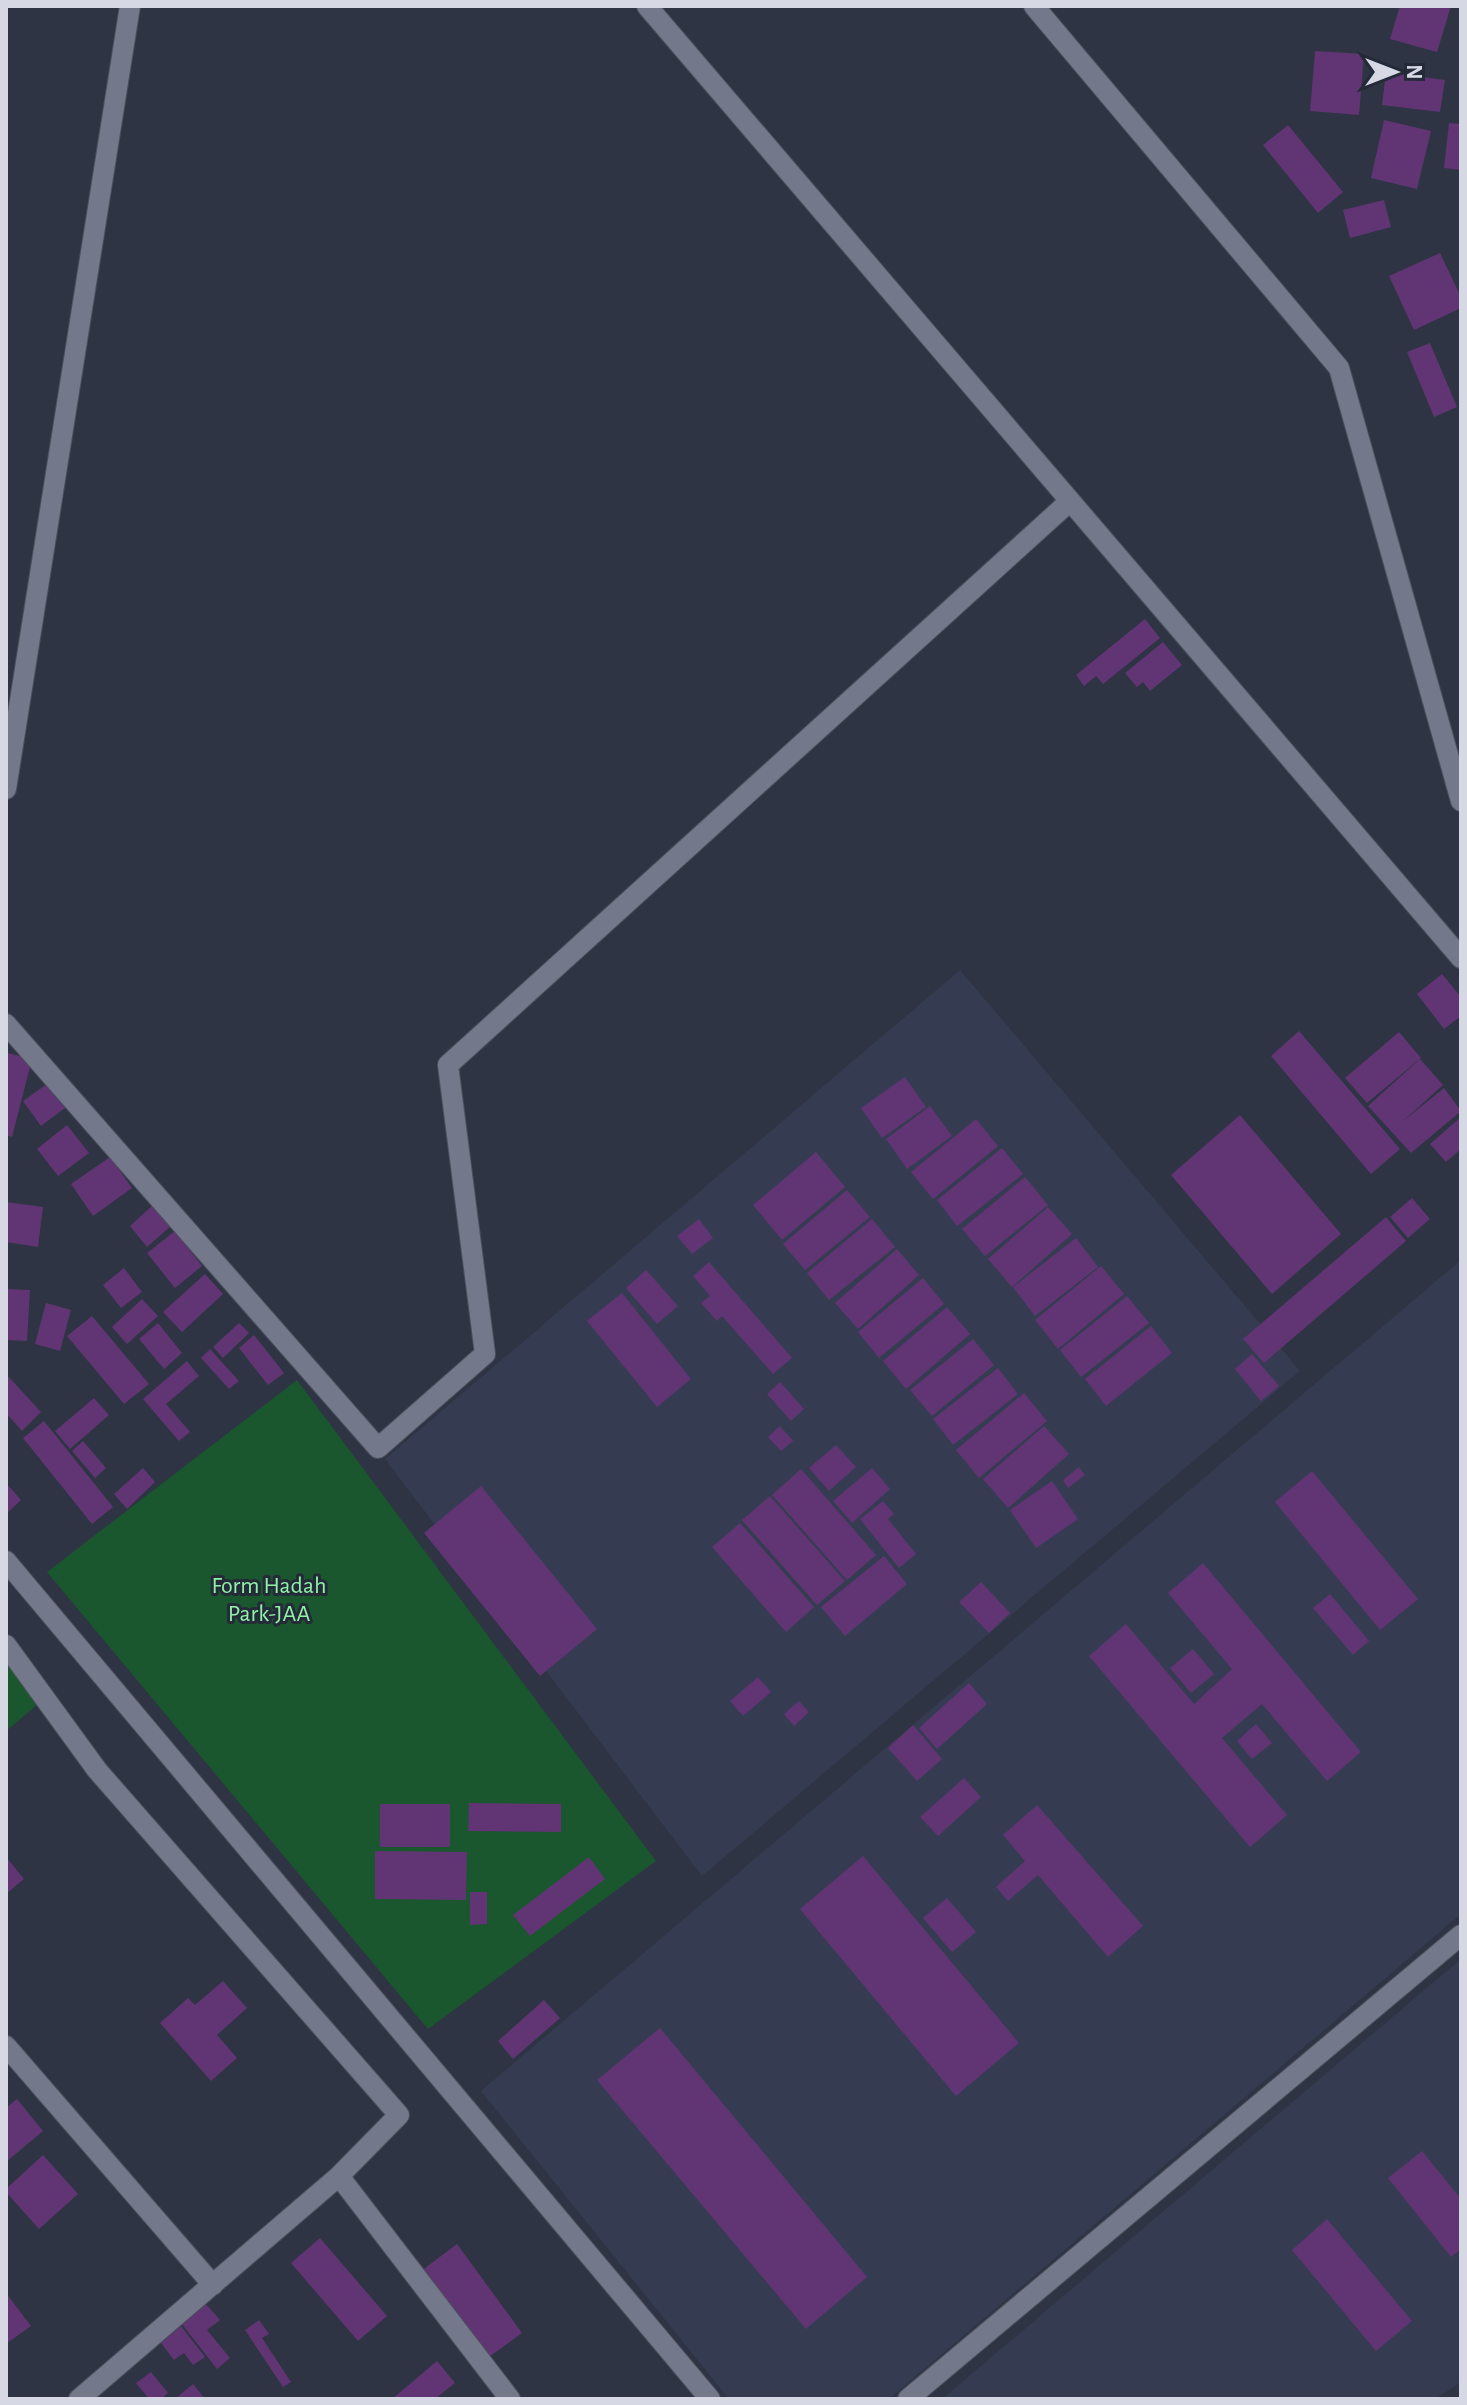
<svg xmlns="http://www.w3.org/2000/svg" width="1467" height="2405" viewBox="0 0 1467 2405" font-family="'Alegreya Sans',sans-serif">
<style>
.built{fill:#353c52}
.green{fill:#1a572e}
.building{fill:#613573}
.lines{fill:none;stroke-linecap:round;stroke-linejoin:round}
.street-casing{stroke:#4c505d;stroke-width:22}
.street{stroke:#73798b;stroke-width:20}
.labels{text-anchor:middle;stroke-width:6;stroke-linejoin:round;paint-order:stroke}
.park-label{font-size:24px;fill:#8ef1a6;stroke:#252a39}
</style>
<rect width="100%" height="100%" fill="#2e3443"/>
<path class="built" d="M960 970 1300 1371 702 1876 385 1459Z
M1461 1260V1914L889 2399H729L481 2091Z
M1461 1959V2382L1435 2399H942Z"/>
<path class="green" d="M297 1380 656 1861 428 2029 47 1572Z
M6 1649 44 1699 6 1731Z"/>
<path class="building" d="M1400 6H1451L1437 52 1390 39Z
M1315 51 1364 54 1359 115 1310 111Z
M1386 72 1445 80 1440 112 1382 105Z
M1384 120 1431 131 1417 189 1371 178Z
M1449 123 1461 124V170L1444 168Z
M1288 125 1343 192 1318 213 1263 145Z
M1384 200 1391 227 1350 238 1343 210Z
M1440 253 1461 297V308L1414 330 1389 276Z
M1430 343 1457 407 1434 417 1407 352Z
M1145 619 1160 638 1103 684 1096 676 1084 686 1076 675Z
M1163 642 1182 665 1150 691 1143 682 1137 687 1125 673Z
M1442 974 1461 997V1016L1444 1029 1417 994Z
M1299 1031 1400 1149 1371 1174 1271 1056Z
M1399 1032 1421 1058 1367 1103 1345 1078Z
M8 1053 32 1059 12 1137 6 1135V1061Z
M1420 1059 1443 1085 1402 1122 1444 1088 1461 1111 1411 1153 1368 1106Z
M905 1077 926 1107 882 1138 861 1108Z
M51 1081 69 1105 41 1126 23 1101Z
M930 1106 952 1136 907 1169 886 1139Z
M1240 1115 1341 1234 1272 1294 1171 1175Z
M1461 1117V1149L1446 1162 1430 1144Z
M976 1119 998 1146 933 1199 911 1172Z
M67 1125 89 1153 58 1176 37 1149Z
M1002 1148 1023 1174 957 1226 937 1200Z
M816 1152 845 1187 782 1240 753 1205Z
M110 1157 132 1188 93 1216 71 1184Z
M1025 1177 1048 1205 985 1256 962 1229Z
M847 1190 870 1217 805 1270 783 1244Z
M1412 1198 1430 1219 1408 1238 1390 1217Z
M6 1202 43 1207 38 1247 6 1242Z
M153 1205 171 1226 147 1247 130 1226Z
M1048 1207 1072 1234 1012 1287 988 1259Z
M1386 1217 1406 1241 1264 1363 1243 1339Z
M699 1219 713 1238 692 1254 677 1236Z
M872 1219 895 1247 829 1300 807 1273Z
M175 1231 202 1266 175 1288 147 1253Z
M1076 1238 1098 1267 1035 1316 1013 1287Z
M897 1249 919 1275 858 1329 835 1303Z
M709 1262 792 1358 773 1374 722 1316 717 1321 701 1303 710 1296 693 1276Z
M1101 1266 1124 1294 1058 1349 1035 1320Z
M124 1268 142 1292 121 1308 103 1285Z
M646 1270 678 1306 657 1324 626 1288Z
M205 1274 223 1294 182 1332 163 1312Z
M923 1278 944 1304 879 1358 858 1332Z
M6 1289 30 1290 27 1341 6 1340Z
M622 1293 691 1379 657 1407 587 1321Z
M1127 1296 1149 1323 1081 1377 1060 1350Z
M142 1299 158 1316 127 1344 112 1327Z
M46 1303 71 1310 60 1351 35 1344Z
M947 1307 970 1334 906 1389 883 1361Z
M92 1316 149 1384 124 1404 67 1336Z
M158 1323 182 1353 164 1369 139 1339Z
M239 1323 249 1333 223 1358 213 1347Z
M1151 1326 1172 1353 1106 1406 1085 1379Z
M254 1335 284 1373 268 1385 239 1348Z
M973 1339 994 1365 932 1416 910 1390Z
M210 1349 239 1381 229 1389 201 1358Z
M1252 1354 1279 1386 1261 1401 1235 1369Z
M187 1361 199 1376 166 1404 190 1432 179 1441 143 1399Z
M998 1368 1018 1394 953 1445 933 1419Z
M6 1374 41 1412 22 1431 6 1413Z
M780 1382 804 1409 791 1421 767 1394Z
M1024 1393 1047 1421 979 1478 956 1450Z
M94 1398 109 1415 70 1449 55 1431Z
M44 1421 113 1507 92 1524 23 1438Z
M780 1426 793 1441 781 1451 768 1437Z
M1044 1426 1069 1454 1008 1508 983 1479Z
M83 1441 106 1468 95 1478 72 1451Z
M836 1445 856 1467 829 1491 809 1468Z
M1079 1467 1085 1475 1068 1488 1063 1480Z
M143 1468 155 1482 127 1509 114 1494Z
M872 1468 890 1489 852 1523 833 1501Z
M801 1469 876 1555 847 1580 772 1495Z
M1312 1471 1418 1599 1380 1630 1275 1502Z
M1052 1481 1078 1519 1036 1548 1010 1510Z
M6 1483 21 1500 6 1514Z
M481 1486 597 1629 540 1676 424 1533Z
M770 1496 845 1581 817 1605 742 1520Z
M883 1501 894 1514 888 1519 916 1554 899 1568 860 1519Z
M740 1523 814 1607 786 1632 712 1547Z
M884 1556 907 1584 845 1636 821 1607Z
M1203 1563 1361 1752 1327 1781 1262 1704 1222 1738 1287 1815 1250 1847 1089 1656 1126 1624 1194 1704 1232 1669 1168 1593Z
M981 1582 1010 1613 989 1633 959 1602Z
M1330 1594 1369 1641 1353 1655 1313 1608Z
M1193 1649 1214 1674 1191 1693 1170 1668Z
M758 1677 771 1692 743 1716 730 1701Z
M969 1683 987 1704 937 1749 919 1728Z
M799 1701 809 1712 794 1726 784 1714Z
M1256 1724 1272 1743 1252 1759 1237 1741Z
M913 1725 942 1759 917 1781 888 1748Z
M964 1778 981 1797 938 1836 920 1817Z
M469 1803 561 1804V1832L468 1831Z
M380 1804H450V1847H380Z
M1037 1805 1143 1926 1108 1957 1038 1875 1008 1901 996 1887 1025 1861 1003 1835Z
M375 1851 467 1852 466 1900 375 1899Z
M863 1856 1019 2043 956 2096 800 1909Z
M6 1857 24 1879 6 1894Z
M589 1857 605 1879 530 1936 513 1915Z
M470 1892H487V1924L470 1925Z
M947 1898 976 1932 952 1952 923 1918Z
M223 1981 247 2008 217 2035 237 2058 211 2081 160 2023 188 1998 195 2005Z
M544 2000 560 2018 513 2059 498 2041Z
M660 2028 867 2277 806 2329 597 2080Z
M17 2099 43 2131 6 2162V2108Z
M1422 2151 1461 2199V2249L1451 2257 1388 2178Z
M43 2155 78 2194 39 2229 6 2192V2189Z
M1327 2219 1412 2321 1376 2351 1292 2250Z
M320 2238 387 2316 358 2341 291 2263Z
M457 2244 522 2333 482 2362 417 2274Z
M6 2293 31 2326 6 2344Z
M205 2303 220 2320 207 2330 230 2358 217 2369 181 2323Z
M259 2320 269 2334 262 2338 291 2382 283 2387 245 2330Z
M181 2326 205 2357 193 2365 184 2353 174 2360 161 2343Z
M437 2361 455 2383 435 2399H392Z
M151 2372 168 2393 161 2399H149L136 2383Z
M193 2384 205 2399H175Z"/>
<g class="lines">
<g class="street-casing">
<path id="street" d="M647 6 1461 958
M1034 6 1339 368 1461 801
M6 789 130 6
M6 1024 378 1448 485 1354 448 1065 1070 501
M6 1561 710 2399
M6 1645 97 1770 399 2115 339 2176 510 2399
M6 2046 213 2285
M79 2399 339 2176
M908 2399 1461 1935"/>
</g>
<use href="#street" class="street"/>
</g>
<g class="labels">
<g class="park-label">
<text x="269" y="1593">Form Hadah<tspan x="269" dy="28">Park-JAA</tspan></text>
</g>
</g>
<rect width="1467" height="2405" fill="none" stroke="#d6d9e4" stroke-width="16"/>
<g transform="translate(1395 72) rotate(90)" stroke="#252a39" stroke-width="6" paint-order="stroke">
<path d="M0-6L14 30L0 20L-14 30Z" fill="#d6d9e4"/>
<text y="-12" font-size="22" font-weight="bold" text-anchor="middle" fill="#d6d9e4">N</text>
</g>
</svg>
